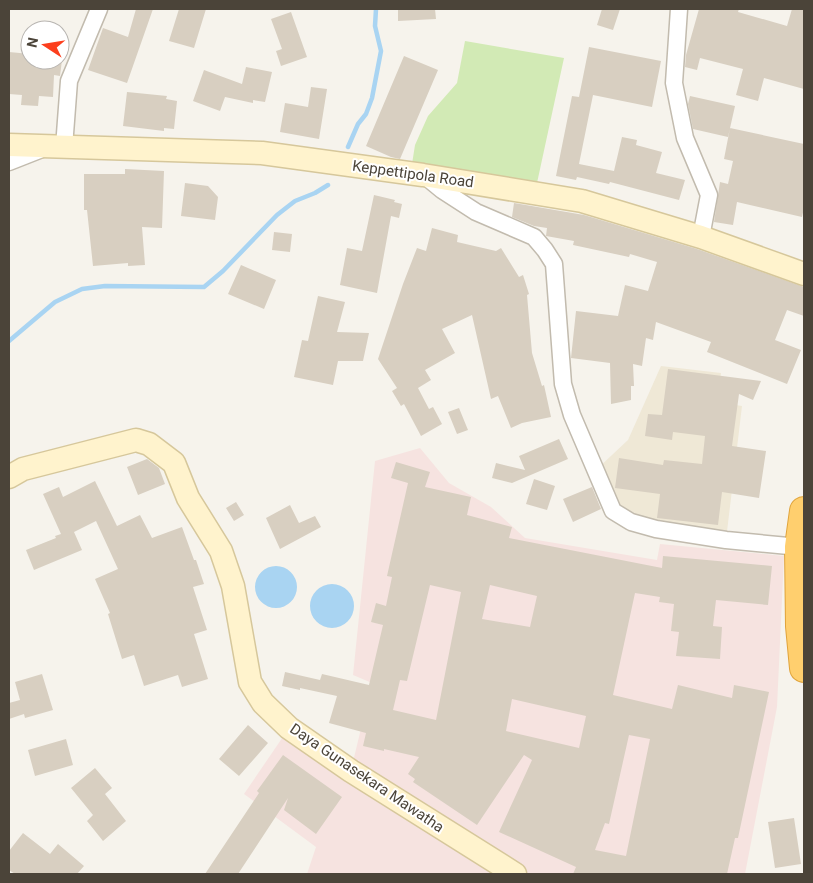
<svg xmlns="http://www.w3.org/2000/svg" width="813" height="883" viewBox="0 0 813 883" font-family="Roboto,sans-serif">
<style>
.education{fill:#efe8d6}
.medical{fill:#f6e3e0}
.green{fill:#d2eab5}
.water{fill:#a9d4f2}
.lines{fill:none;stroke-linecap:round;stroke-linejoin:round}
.stream{stroke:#a9d4f2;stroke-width:4.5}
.building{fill:#d8cfc1;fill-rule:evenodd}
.street-casing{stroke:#c2bbae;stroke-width:19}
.secondary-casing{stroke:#d6c79b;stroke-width:25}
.highway-casing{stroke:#e0a43c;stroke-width:30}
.street{stroke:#fff;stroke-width:16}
.secondary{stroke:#fff3cd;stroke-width:22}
.highway{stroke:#ffcf6e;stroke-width:28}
.labels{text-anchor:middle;stroke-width:4;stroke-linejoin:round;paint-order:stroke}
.street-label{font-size:15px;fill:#4b4439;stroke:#fff}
</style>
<rect width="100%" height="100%" fill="#f6f3ec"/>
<path class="education" d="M661 366 721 373 717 402 742 406 726 540 613 511 596 470 628 440Z"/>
<path class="medical" d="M420 448 449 483 491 507 525 538 657 560 660 544 784 556 777 707 745 874H307L316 847 244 794 289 728 351 770 372 683 353 675 375 461Z"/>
<path class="green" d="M465 41 564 58 537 183 412 164 415 145 428 116 457 83Z"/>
<path class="water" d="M255 587a21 21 0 1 1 42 0a21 21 0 1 1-42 0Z
M310 606a22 22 0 1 1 44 0a22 22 0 1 1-44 0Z"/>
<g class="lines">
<path class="stream" d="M348 147 358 124 366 114 372 98 381 51 375 26 376 9
M9 341 55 302 82 289 105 286 204 287 223 271 277 215 295 201 315 193 328 185"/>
</g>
<path class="building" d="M136 9H153L127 83 88 70 103 28 128 37Z
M179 9H206L194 48 169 41Z
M398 9H435L436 19 398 21Z
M602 9H620L613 30 597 25Z
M699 9H739L738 12 787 26 792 9H804V89L764 78 758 101 736 95 743 69 700 58 697 70 685 67 686 55Z
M291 12 307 57 281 66 276 51 282 49 271 19Z
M589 47 661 61 652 107 593 95 579 164 614 171 622 137 637 140 636 145 662 152 656 173 685 180 679 200 610 182 609 184 577 177 576 180 556 176 572 96 579 97Z
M9 52 30 54V60H62L60 76 54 75 53 97 39 96 38 106 21 105 22 95 9 94Z
M404 56 438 70 400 159 391 157 366 146Z
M246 67 272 72 265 102 253 100V103L225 97 220 111 193 101 204 70 242 84Z
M311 87 327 89 319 139 280 132 285 103 308 107Z
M127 92 167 96 166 99 177 101 174 129 164 128V131L123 126Z
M690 96 735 106 728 137 693 129 688 104Z
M730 128 804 144V208L802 217 737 202 733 225 714 222 720 182 728 184 733 161 724 159Z
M125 169 164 171 162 228 142 227 145 265 128 266V263L93 266 87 210H84V174H125Z
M185 183 208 186 218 197 215 220 181 216Z
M374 195 395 200 394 202 402 204 399 218 391 216 377 293 340 285 347 248 362 251Z
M514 203 584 215 697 249 804 287V316L787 310 775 340 801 350 787 384 707 352 711 342 656 322 653 340 646 338 642 366 633 364 634 386H631V400L611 404 610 363 571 358 576 311 618 316 625 285 648 291 657 262 630 254 629 257 573 245 574 241 546 236 547 228 534 226 512 217Z
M432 228 458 235 457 242 496 251 501 248 519 277 523 275 529 294 527 295 532 353 542 386 544 385 551 417 522 423 511 428 498 396 491 399 472 315 442 329 455 353 425 370 431 380 418 388 429 409 433 407 442 424 421 436 404 404 401 406 392 391 397 388 378 359 403 284 417 248 426 251Z
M274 232 292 234 290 252 272 250Z
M241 265 276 280 264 309 228 294Z
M318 296 345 302 337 332 369 333 363 361H338L333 385 294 377 302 340 308 341Z
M668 369 761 381 753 400 739 394 732 446 766 451 759 498 722 492 718 525 657 518 660 494 615 488 619 458 663 465 664 460 702 464 705 436 673 432 672 440 645 436 648 414 662 415Z
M459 408 468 430 457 434 448 412Z
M559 439 568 459 512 483 492 478 496 463 525 470 519 456Z
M147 459 159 468 165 484 138 495 127 467Z
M396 462 430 472 425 487 471 497 467 515 512 527 509 538 662 568 663 556 772 566 768 605 716 600 713 626 722 627 720 659 676 656 679 632 671 631 674 604 659 602 660 597 635 593 613 695 672 709 678 685 732 698 734 685 769 692 738 838H735L727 874H573L576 867 499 832 532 760 524 755 477 825 413 782 415 779 408 774 419 757 384 749V751L363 746 366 733 329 723 337 696 300 688V690L282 686 285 672 320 680 322 674 369 685 383 625 371 622 376 603 386 606 392 577 387 576 408 483 391 478ZM430 585 461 592 436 720 393 710 400 680 407 681ZM490 585 537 596 530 627 482 619ZM512 699 586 716 579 748 506 731ZM629 735 650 739 626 856 595 850 605 823 609 824Z
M534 479 555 486 547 510 526 504Z
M95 481 117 526 140 515 152 538 182 527 194 560H196L204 584 193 587 207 630 194 634 208 679 182 687 178 675 144 686 134 655 122 659 108 614 110 613 95 579 118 569 96 521 74 532 82 550 34 570 26 550 56 538 55 536 61 534 43 494 59 487 63 497Z
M592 487 601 509 573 522 563 499Z
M236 502 244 515 234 521 226 508Z
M290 505 299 523 315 516 321 527 280 549 266 518Z
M42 674 53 710 25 718 24 714 9 719V703L20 700 15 682Z
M248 725 268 743 239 776 219 759Z
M66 739 73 765 35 776 28 750Z
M283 755 342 797 316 834 284 810 288 798 238 874H205L259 793 257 791Z
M95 768 112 788 105 794 126 821 103 841 87 821 93 815 71 788Z
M794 818 801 864 775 868 768 822Z
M23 833 50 854 58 844 84 866 77 874H15L9 870V851Z"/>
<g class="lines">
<g class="street-casing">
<path id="street" d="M679 9 674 83 685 138 709 195 701 237
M64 147 69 81 99 9
M9 162 42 149
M425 176 442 190 476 212 534 237 545 250 554 264 563 384 572 415 613 511 631 522 656 529 726 540 799 547"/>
</g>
<g class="secondary-casing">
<path id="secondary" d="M9 145 262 153 423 175 582 201 701 237 804 274
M9 477 23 469 136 440 149 444 174 463 188 498 221 551 233 586 250 682 263 703 289 728 351 771 515 874"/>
</g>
<g class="highway-casing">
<path id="highway" d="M804 511 799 547 800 626 804 668"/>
</g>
<use href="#street" class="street"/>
<use href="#secondary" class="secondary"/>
<use href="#highway" class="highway"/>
</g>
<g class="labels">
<g class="street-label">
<text transform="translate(413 174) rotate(8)" y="5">Keppettipola Road</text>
<text transform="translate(367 778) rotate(34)" y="5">Daya Gunasekara Mawatha</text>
</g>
</g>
<rect width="813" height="883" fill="none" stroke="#4b4439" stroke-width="20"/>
<g transform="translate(45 45) rotate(282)"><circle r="24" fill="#ffffff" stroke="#b7b4b0"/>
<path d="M0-4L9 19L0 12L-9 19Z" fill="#fc3f1d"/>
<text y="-8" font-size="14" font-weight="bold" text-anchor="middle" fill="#4b4439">N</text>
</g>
</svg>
